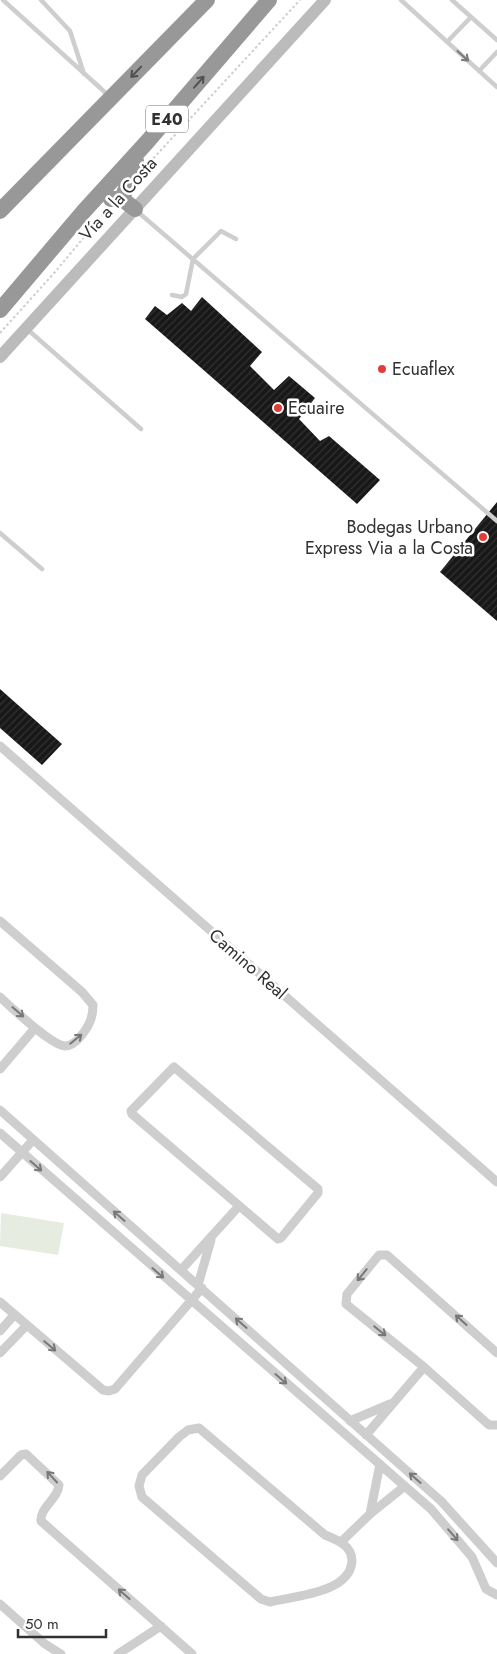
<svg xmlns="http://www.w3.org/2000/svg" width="497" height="1654" viewBox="0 0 497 1654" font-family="Jost,sans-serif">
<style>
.pitch{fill:#e6ede0}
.building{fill:url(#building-hatch)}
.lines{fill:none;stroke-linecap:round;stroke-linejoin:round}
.path{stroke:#cecece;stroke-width:2;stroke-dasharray:2.5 2.5;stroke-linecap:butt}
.lane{stroke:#cecece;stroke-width:4.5}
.street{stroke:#cecece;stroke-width:9}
.secondary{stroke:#bbb;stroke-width:12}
.highway{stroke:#989898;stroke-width:16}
.oneway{stroke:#787878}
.oneway2{stroke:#505050}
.poi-dot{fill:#e13c39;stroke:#fff;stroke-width:2}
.labels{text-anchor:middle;stroke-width:5;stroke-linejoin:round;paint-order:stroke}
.shield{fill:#fff;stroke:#6f6f6f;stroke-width:1}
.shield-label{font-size:16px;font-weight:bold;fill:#313131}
.street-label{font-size:18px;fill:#313131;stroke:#fff}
.poi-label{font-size:18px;fill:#313131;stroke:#fff;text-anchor:start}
</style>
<defs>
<pattern id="building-hatch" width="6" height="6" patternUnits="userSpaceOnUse" patternTransform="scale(1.25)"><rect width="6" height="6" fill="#181818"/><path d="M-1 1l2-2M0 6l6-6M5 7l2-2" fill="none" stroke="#313131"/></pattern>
</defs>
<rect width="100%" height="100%" fill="#fff"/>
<path class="pitch" d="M1 1213 64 1223 58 1255 0 1246Z"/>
<path class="building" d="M202 297 262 352 250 366 274 390 289 376 315 398 299 419 320 441 329 436 380 480 357 504 145 319 155 306 167 315 182 303 191 311Z
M497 502V621L440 572Z
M0 689 62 744 42 765 0 728Z"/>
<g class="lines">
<path class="path" d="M150 162 300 0
M0 333 55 272 105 212"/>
<path class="lane" d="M3 0 108 95
M41 0 70 31 84 74
M401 0 497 87
M452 0 497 40
M447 42 471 17
M479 71 497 52
M138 212 497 521
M172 295 182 297 186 294 193 259 221 231 236 239
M27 329 141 429
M0 533 42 569"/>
<path class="street" d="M0 746 497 1182
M0 921 82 992 93 1005C93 1018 89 1026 81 1036 77 1041 71 1046 65 1046 51 1045 12 1008 0 997
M174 1067 318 1189V1193L281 1238 278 1239 132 1114 131 1111Z
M0 1069 35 1028
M0 1110 441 1501 497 1563
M0 1133 431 1509 472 1557 486 1589 497 1595
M0 1177 33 1140
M181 1270 239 1206
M198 1285 211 1240
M0 1302 103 1390 109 1391 115 1389 202 1288
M0 1331 14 1315
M0 1353 26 1326
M497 1353 387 1255H379L347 1294 346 1304 424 1367 489 1425H497
M350 1421 390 1404
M199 1428 325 1535C337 1540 352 1545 352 1561 350 1593 295 1596 270 1602L261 1599 142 1497 139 1486 142 1475 179 1437 188 1430Z
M366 1435 424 1367
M0 1476 21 1455 26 1454 59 1485C58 1499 40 1507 41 1521L192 1654
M370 1514 380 1464
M341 1542 370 1514 405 1486
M0 1604 45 1644 61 1654
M118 1654 161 1626"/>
<path class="secondary" d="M0 357 325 0"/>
<path class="highway" d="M111 199H122L135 209
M122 199 136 161
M0 211 207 0
M0 310 84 211 147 142 269 0"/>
</g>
<defs><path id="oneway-shaft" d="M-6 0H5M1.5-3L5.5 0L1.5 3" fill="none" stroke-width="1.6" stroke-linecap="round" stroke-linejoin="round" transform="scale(1.25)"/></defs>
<g class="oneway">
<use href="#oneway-shaft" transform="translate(463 56) rotate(42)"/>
<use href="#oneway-shaft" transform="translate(18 1012) rotate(41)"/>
<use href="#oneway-shaft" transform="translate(76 1039) rotate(-39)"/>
<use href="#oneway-shaft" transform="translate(36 1166) rotate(41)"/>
<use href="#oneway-shaft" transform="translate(119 1216) rotate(-139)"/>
<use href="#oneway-shaft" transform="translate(158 1273) rotate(41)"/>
<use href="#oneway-shaft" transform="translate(362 1275) rotate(129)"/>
<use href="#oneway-shaft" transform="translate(461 1320) rotate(-138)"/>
<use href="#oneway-shaft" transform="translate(241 1323) rotate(-139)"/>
<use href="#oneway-shaft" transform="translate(380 1331) rotate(39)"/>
<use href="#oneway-shaft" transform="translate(50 1346) rotate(40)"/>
<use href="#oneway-shaft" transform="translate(281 1379) rotate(41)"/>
<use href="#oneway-shaft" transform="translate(52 1477) rotate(-133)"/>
<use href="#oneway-shaft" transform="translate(415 1478) rotate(-139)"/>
<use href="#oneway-shaft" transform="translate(453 1535) rotate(49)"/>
<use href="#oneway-shaft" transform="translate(124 1594) rotate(-139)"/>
</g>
<g class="oneway2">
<use href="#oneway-shaft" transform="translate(136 72) rotate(134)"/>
<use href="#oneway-shaft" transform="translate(199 82) rotate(-49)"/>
</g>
<g class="poi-dot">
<circle cx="382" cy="369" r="5"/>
<circle cx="278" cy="408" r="5"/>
<circle cx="483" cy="537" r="5"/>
</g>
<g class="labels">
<rect class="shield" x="146" y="105.5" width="42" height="27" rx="4"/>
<g class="shield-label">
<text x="167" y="125">E40</text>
</g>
<g class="street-label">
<text transform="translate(118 199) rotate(-48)" y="6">Vía a la Costa</text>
<text transform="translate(248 964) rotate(41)" y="6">Camino Real</text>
</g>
<g class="poi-label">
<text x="392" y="375">Ecuaflex</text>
<text x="288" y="414">Ecuaire</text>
<text x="473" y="533" text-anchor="end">Bodegas Urbano<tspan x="473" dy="21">Express Via a la Costa</tspan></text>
</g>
</g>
<path d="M18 1629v8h88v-8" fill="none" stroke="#313131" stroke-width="2.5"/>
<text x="25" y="1629" font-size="15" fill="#313131" stroke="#ffffff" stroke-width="4" paint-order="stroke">50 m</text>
</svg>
